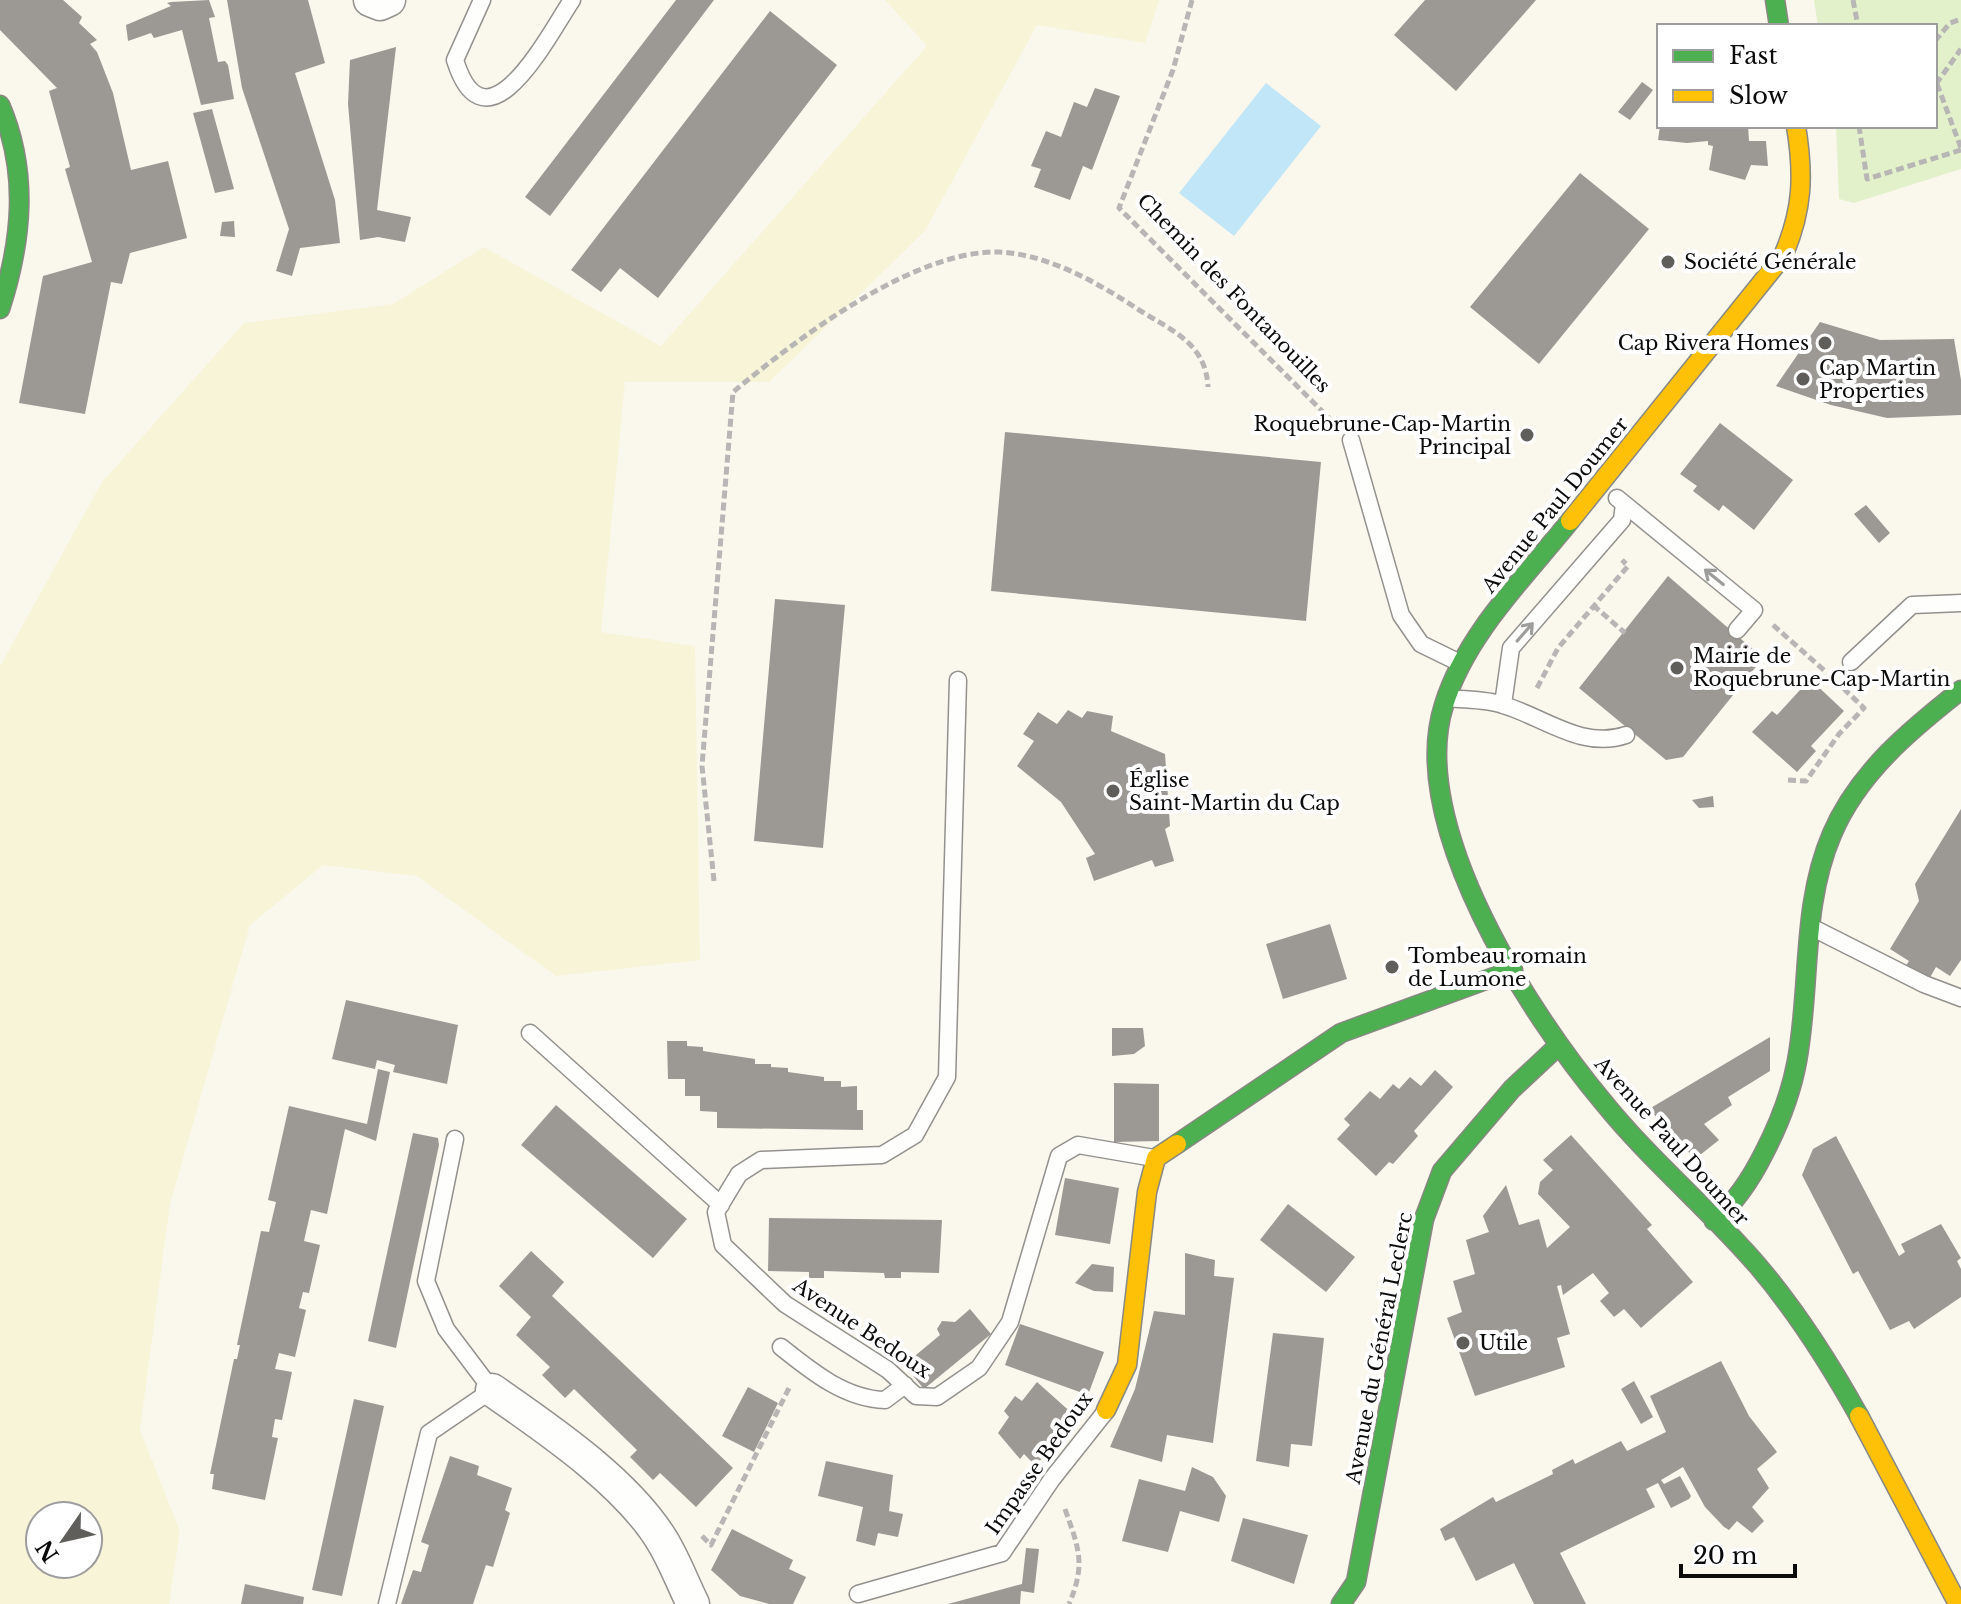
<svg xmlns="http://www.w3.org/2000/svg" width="1961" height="1604" viewBox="0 0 1961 1604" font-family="'Libre Baskerville',serif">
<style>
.farmland{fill:#f8f4d8;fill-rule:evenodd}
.green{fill:#e3f1cb}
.water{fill:#c0e6f8}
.building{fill:#9c9994}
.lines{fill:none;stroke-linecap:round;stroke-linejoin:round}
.lane-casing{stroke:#93918d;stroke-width:19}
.street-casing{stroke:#93918d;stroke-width:35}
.fast-casing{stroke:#898883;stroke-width:21}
.slow-casing{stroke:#898883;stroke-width:21}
.path{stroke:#b7b6b5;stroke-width:5;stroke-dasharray:8 4;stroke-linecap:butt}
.lane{stroke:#fefefc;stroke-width:16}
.street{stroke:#fefefc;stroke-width:32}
.fast{stroke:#4caf50;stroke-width:18}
.slow{stroke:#ffc107;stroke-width:18}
.oneway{stroke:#9d9d9c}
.poi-dot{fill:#5f5e5a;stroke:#fff;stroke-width:3}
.labels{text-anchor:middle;stroke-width:8;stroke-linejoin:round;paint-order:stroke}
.poi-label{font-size:20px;fill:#0b0b0b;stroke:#fff;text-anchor:start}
.street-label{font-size:20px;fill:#0b0b0b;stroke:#fff}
</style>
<rect width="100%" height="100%" fill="#faf7ed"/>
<path class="farmland" d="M885 0H1159L1145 43 1037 25 925 231 769 382H625L601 632 695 646 700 960 556 976 417 876 323 865 250 925 170 1204 140 1430 180 1531 169 1604H0V666L102 482 244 323 393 304 484 247 661 346 927 46ZM40 1516H88V1564H40Z"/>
<path class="green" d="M1814 0H1961V169L1854 203 1839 199 1836 126H1935V26H1818Z"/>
<path class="water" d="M1266 83 1321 126 1234 236 1179 193Z"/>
<path class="building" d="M0 0H63L82 17 79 23 97 40 90 44 97 52 113 93 131 170 168 161 187 238 130 253 122 284 111 282 85 414 19 403 43 276 92 262 65 169 70 167 49 91 57 88 0 30Z
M209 0 215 17 209 18 218 62 225 61 228 65 234 99 201 105 182 30 154 38 151 33 128 41 126 25 171 6 167 3 171 2Z
M227 0H308L325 63 295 73 335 200 340 243 300 248 292 276 276 271 289 229 242 88Z
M676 0H714L550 216 525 197Z
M1425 0H1536L1456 91 1394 35Z
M770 11 837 65 658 298 620 268 601 292 571 270Z
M396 47 377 210 411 217 405 242 378 237 360 240 348 104 350 60Z
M1642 82 1653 90 1630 120 1618 112Z
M1095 88 1120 96 1092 170 1083 166 1070 200 1034 187 1041 169 1031 166 1046 131 1061 137 1074 102 1087 107Z
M212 109 234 189 215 193 193 113Z
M1660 126H1748L1749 141H1766L1768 166 1751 165 1745 180 1709 170 1713 146 1708 145V141L1687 143 1658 140Z
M1580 173 1649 229 1539 364 1470 307Z
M234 221 235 237 220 236 222 222Z
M1820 322 1880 340 1954 339 1961 380V415L1887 418 1831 405 1776 386Z
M1720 423 1793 480 1754 530 1723 505 1719 511 1693 491 1697 486 1680 474Z
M1005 432 1321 462 1306 621 991 591Z
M1866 505 1890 533 1879 543 1854 514Z
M1668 576 1763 658 1683 757 1666 760 1579 688Z
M775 599 845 605 823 848 754 841Z
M1810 679 1844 711 1811 746 1816 751 1797 772 1752 732 1772 711 1777 715Z
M1068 710 1082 718 1087 711 1113 716 1111 731 1165 754 1170 826 1165 829 1174 861 1155 867 1152 860 1094 881 1086 858 1095 854 1061 802 1017 766 1034 741 1023 734 1038 712 1057 724Z
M1713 796 1714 807 1699 808 1692 800Z
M1961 809V960L1950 976 1936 967 1928 981 1905 967 1909 961 1890 949 1919 901 1915 884Z
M1330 924 1347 979 1283 999 1266 944Z
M346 1000 458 1025 447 1084 393 1072 395 1065 377 1060 375 1069 332 1059Z
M1112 1028H1143L1145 1046 1134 1054 1112 1056Z
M1770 1037V1071L1728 1097 1732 1105 1704 1124 1719 1140 1695 1159 1649 1109Z
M667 1041H687V1046L703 1047V1051L755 1059V1064H771V1067L788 1068V1072L824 1077V1081H841V1087L857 1086V1110H863V1130L717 1128V1112L700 1111V1096H685V1079H668Z
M378 1069 390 1072 376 1141 345 1129 327 1214 311 1210 304 1241 320 1245 309 1293 303 1292 299 1308 306 1310 295 1357 279 1353 275 1369 292 1372 282 1420 275 1419 272 1437 278 1438 265 1500 212 1489 214 1474H210L234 1359H237L240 1345H237L261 1231 269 1232 276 1202 268 1200 289 1106 367 1124Z
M1435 1070 1453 1087 1414 1131 1418 1136 1393 1164 1389 1162 1376 1176 1337 1139 1350 1125 1344 1119 1370 1091 1380 1099 1393 1084 1399 1089 1410 1077 1421 1086Z
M1114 1083 1159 1084V1141L1114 1142Z
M556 1105 687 1219 653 1258 521 1145Z
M413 1133 438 1138 439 1145 396 1348 368 1341Z
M1571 1135 1652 1225 1647 1229 1693 1282 1641 1328 1624 1309 1614 1317 1600 1301 1609 1293 1593 1273 1563 1295 1561 1285 1557 1286 1570 1334 1557 1338 1565 1367 1475 1396 1447 1318 1462 1312 1453 1281 1475 1274 1466 1240 1489 1232 1483 1216 1506 1185 1519 1225 1539 1219 1547 1248 1570 1227 1538 1194 1540 1182 1553 1170 1543 1160Z
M1836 1136 1899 1256 1905 1252 1901 1244 1941 1224 1961 1258 1957 1261 1961 1269V1297L1914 1329 1909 1321 1890 1330 1858 1271 1853 1274 1802 1175 1813 1149Z
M1065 1178 1119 1188 1110 1244 1055 1235Z
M1288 1204 1355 1257 1326 1292 1260 1240Z
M769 1218 942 1220 939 1273 901 1272V1278H885L884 1273 824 1271V1278H809V1272L768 1271Z
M531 1251 564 1282 552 1296 733 1468 696 1507 660 1473 653 1480 630 1457 637 1450 574 1389 565 1398 542 1375 550 1367 516 1335 531 1317 499 1286Z
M1185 1253 1215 1260 1214 1276 1234 1278 1213 1443 1167 1435 1162 1462 1110 1447 1135 1389 1154 1311 1185 1315Z
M1092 1264 1114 1267 1113 1292 1094 1291 1075 1283Z
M970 1309 991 1334 924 1389 904 1365 940 1335 937 1329 942 1321 955 1322Z
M1020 1324 1104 1352 1088 1395 1005 1365Z
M1273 1333 1324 1338 1312 1446 1291 1444 1289 1467 1256 1461Z
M1721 1361 1749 1416 1777 1452 1757 1469 1769 1488 1752 1507 1764 1521 1752 1533 1737 1521 1729 1530 1724 1527 1705 1507 1683 1467 1661 1480 1664 1484 1680 1476 1691 1496 1689 1499 1671 1508 1658 1483 1646 1489 1655 1507 1560 1553 1586 1604H1534L1514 1563 1476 1581 1454 1537 1445 1541 1440 1529 1493 1497 1496 1502 1553 1474 1552 1470 1573 1459 1575 1464 1621 1441 1627 1451 1666 1432 1650 1396Z
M1634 1381 1653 1417 1641 1424 1621 1389Z
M1037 1382 1075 1416 1036 1466 1024 1454 1020 1459 998 1433 1009 1417 1004 1411 1015 1396 1022 1401Z
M748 1387 778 1403 754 1452 722 1436Z
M354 1399 384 1406 342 1596 312 1590Z
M450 1456 479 1466 477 1475 512 1488 505 1510 510 1513 493 1567 486 1565 473 1604H401L413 1570 421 1572 429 1545 421 1542Z
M826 1461 893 1475 889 1511 903 1514 898 1537 878 1533 875 1546 856 1541 863 1507 818 1496Z
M1192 1467 1213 1477 1226 1496 1219 1522 1180 1511 1168 1552 1122 1541 1139 1479 1185 1491Z
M1243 1518 1308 1535 1294 1584 1231 1561Z
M732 1529 793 1560 789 1569 806 1577 793 1604H769L740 1596 711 1570Z
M1026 1548 1039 1549 1034 1593 1021 1591 1020 1604H948L1022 1584Z
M245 1584 304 1597 303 1604H241Z"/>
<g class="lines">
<g class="lane-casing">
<path id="lane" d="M482 0 455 60C486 159 549 34 572 0
M1351 440 1401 615 1421 644 1460 663
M1617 498 1754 610 1737 630
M1851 662 1912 605 1961 603
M958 680 947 1077 915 1135 882 1155 761 1160 739 1174 716 1212 723 1245 785 1304 888 1370 916 1396 937 1397 979 1368 1010 1322 1059 1156 1078 1145 1154 1158
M1448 698C1466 700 1487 699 1503 705 1544 717 1582 750 1626 735
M1503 704 1511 648 1622 520 1624 504
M1811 927 1924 984 1961 998
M530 1033 721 1205
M781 1347C811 1371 845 1399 885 1400L905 1385
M858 1594 1002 1553 1052 1479 1106 1411
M387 1604 429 1433 492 1390 446 1329 426 1281 455 1139"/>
</g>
<g class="street-casing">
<path id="street" d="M370 0 380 4 389 0
M492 1390C548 1429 628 1483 663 1542 675 1562 683 1584 693 1604"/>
</g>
<g class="fast-casing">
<path id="fast" d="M1775 0 1779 26
M0 105C29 172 22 241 0 309
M1570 521C1525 577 1466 634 1444 705 1406 824 1530 1015 1604 1103 1651 1161 1709 1209 1758 1266 1797 1312 1830 1364 1859 1416
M1177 1144 1341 1033 1513 970
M1714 1221C1736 1202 1751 1179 1764 1153 1779 1124 1791 1094 1797 1061 1811 985 1801 906 1832 834 1858 773 1910 730 1961 690
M1341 1604 1356 1582 1424 1219 1442 1171 1512 1089 1558 1046"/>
</g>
<g class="slow-casing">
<path id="slow" d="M1570 521 1783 256C1803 210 1804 175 1796 126
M1106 1410 1127 1365 1147 1192 1156 1158 1177 1144
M1859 1416 1958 1604"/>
</g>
<path class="path" d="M1192 0 1173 70 1119 208 1333 422
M1853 0 1858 26
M1935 41 1950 23 1961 19
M1936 84 1961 49
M1937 84 1961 148
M1859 126 1867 179 1961 150
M1593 605 1625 633
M1773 625 1825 671
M1537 688 1558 648 1628 566 1622 560
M1788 780 1806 781 1839 734 1864 708 1844 689
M714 881 702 766 733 392C797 339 913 250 999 252 1048 254 1100 284 1139 310 1173 331 1206 344 1208 387
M1065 1509C1079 1549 1086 1564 1069 1604
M702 1536 711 1545 790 1386"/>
<use href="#lane" class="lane"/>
<use href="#street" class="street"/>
<use href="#fast" class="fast"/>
<use href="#slow" class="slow"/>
</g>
<defs><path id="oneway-shaft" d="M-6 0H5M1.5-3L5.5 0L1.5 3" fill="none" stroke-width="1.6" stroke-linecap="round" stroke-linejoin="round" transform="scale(2)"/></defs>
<g class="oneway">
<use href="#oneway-shaft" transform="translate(1714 577) rotate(-141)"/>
<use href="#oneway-shaft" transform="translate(1525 632) rotate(-49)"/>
</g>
<g class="poi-dot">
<circle cx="1668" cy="262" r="8"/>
<circle cx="1825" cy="343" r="8"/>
<circle cx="1803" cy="379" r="8"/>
<circle cx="1527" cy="435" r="8"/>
<circle cx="1677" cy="668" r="8"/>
<circle cx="1113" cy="791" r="8"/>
<circle cx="1392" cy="967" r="8"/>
<circle cx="1463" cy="1343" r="8"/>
</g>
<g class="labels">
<g class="poi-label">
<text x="1684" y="269">Société Générale</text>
<text x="1809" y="350" text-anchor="end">Cap Rivera Homes</text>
<text x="1819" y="375">Cap Martin<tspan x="1819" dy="23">Properties</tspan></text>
<text x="1511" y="431" text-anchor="end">Roquebrune-Cap-Martin<tspan x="1511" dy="23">Principal</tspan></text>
<text x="1693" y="663">Mairie de<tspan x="1693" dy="23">Roquebrune-Cap-Martin</tspan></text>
<text x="1129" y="787">Église<tspan x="1129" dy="23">Saint-Martin du Cap</tspan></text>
<text x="1408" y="963">Tombeau romain<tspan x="1408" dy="23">de Lumone</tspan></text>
<text x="1479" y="1350">Utile</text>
</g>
<g class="street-label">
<text transform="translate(1234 293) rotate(46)" y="7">Chemin des Fontanouilles</text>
<text transform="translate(1555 505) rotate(-51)" y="7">Avenue Paul Doumer</text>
<text transform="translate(1672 1141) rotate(48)" y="7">Avenue Paul Doumer</text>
<text transform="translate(862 1328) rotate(34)" y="7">Avenue Bedoux</text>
<text transform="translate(1379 1348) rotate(-79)" y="7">Avenue du Général Leclerc</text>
<text transform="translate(1039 1463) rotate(-55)" y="7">Impasse Bedoux</text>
</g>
</g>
<rect x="1657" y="24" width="280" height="104" fill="#ffffff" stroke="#9d9d9d" stroke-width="2"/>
<rect x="1673" y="50" width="40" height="12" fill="#4caf50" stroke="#9d9d9d" stroke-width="2"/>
<text x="1729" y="64" font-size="24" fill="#0b0b0b">Fast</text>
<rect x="1673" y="90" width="40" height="12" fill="#ffc107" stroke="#9d9d9d" stroke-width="2"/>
<text x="1729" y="104" font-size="24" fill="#0b0b0b">Slow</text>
<g transform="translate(64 1540) rotate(236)"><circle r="38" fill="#ffffff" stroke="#9d9d9d" stroke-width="2"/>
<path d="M0-6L14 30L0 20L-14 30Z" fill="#5f5e5a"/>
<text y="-12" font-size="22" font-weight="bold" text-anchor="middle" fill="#0b0b0b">N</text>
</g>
<path d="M1681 1564v12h114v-12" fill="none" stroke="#0b0b0b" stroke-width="4"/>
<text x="1693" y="1564" font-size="24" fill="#0b0b0b" stroke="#ffffff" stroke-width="6" paint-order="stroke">20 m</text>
</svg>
